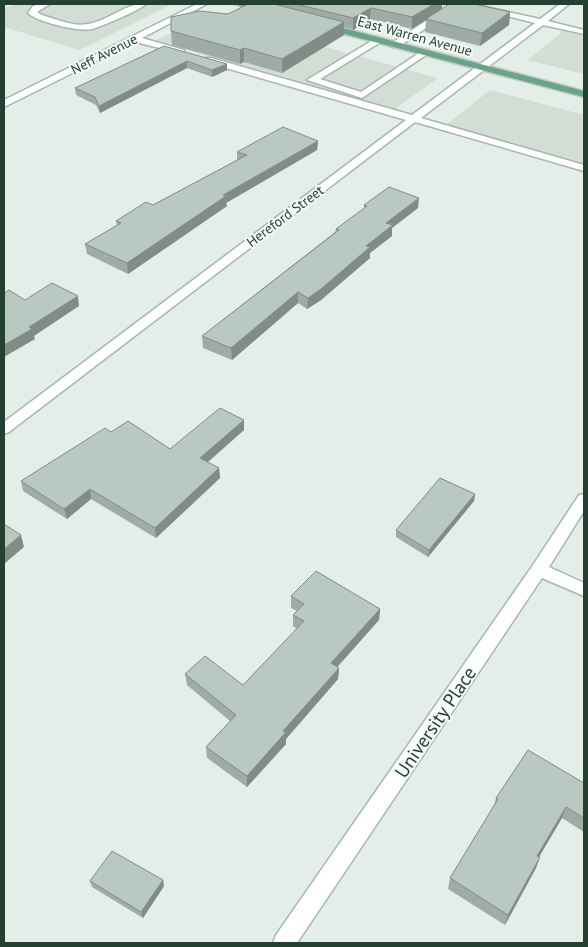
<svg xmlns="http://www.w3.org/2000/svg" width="588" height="947" viewBox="0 0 588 947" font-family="'PT Sans',sans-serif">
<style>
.built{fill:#d2ddd6}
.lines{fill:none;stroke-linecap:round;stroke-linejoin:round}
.minor-casing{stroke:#a6b6ae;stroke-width:3}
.major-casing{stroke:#c1cac6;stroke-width:3}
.minor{fill:#fff;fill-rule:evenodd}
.major{fill:#68a38a;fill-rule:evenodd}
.wall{fill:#9faca5}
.shaded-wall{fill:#828c86}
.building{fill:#b9c8c0;stroke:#828c86}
.labels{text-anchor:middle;stroke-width:4;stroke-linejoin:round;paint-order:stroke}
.far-street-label{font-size:14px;fill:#234033;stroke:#f5faf6}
.near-street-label{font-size:19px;fill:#234033;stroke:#f5faf6}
</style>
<rect width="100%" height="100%" fill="#e4eee8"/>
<path class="built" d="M16 4H165L171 5 79 50 4 27V9Z
M208 15 285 36 438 78 393 110 155 41Z
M563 31 584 36V74L528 60Z
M490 90 584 115V166L445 126Z"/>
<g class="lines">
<g class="minor-casing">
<path id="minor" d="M40 4H50L37 12 42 15C56 19 73 27 88 24 108 21 125 3 146 4 138 11 103 26 92 29 79 32 37 22 28 13L33 6Z
M197 4H207L142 38 184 50V54L135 42 4 107V100Z
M459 4H472L540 19 560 4H569L548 21 584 30V34L543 25 421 118 584 165V171L415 122 9 432 4 434V422L406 120 205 62V58H211L412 115 535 23Z
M438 13 445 15 398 47H392V43Z
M378 37 382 40 381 42 320 79 361 92 422 51 429 53 362 98 307 80Z
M584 494V511L549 567 584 583V596L542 578 297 943H273L276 935 533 565 579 495Z"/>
</g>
<g class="major-casing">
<path id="major" d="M234 4H247L267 10 263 12Z
M324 23 584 91V97L321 28V24Z"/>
</g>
<use href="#minor" class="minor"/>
<use href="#major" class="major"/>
</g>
<path class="wall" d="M248 4H442V8L510 12 509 25 480 46 425 32 426 20 412 29 370 19 353 30 344 27V35L282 73 244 62 240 64 172 45 171 31 228 14Z
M164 46 227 70 212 77 187 68 100 113 96 105 76 95 75 88Z
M318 141 317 150 226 203 227 206 128 274 87 254 85 244 117 225 116 221 153 205 237 160V152Z
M364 205 418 208 392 228V236L370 253V258L321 300 307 309 298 303 232 360 203 348 202 336 335 232 336 229 364 209Z
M244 420V430L208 462 219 468 220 478 156 538 91 499 67 519 23 491 21 481 111 432 170 449Z
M475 494 474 501 428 557 396 537V530Z
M291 596 380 609 379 620 337 667 339 668 338 679 286 739V744L247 787 207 758 206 747 230 721 187 685 185 674 243 685 297 629 293 626V615L297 611 291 608Z
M584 783V832L562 818 539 857 536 868 505 925 448 889 450 878 494 806 496 798Z
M163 880 164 886 143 918 92 887 90 881Z"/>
<path class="shaded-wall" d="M434 4H442V9L412 29V17Z
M371 8 370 19 353 30V18Z
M510 12 509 25 480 46 482 33Z
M344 22V35L282 73V59Z
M244 48V62L240 64V50Z
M187 61V68L100 113 99 106Z
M227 64V70L212 77V70Z
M318 141 317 150 226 203 227 206 128 274 127 263 223 195Z
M419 198 418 208 392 228V236L370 253V258L321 300 307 309 308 298 366 246 386 223Z
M298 292V303L232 360 231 348Z
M78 296 79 306 34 336 35 339 4 357V345L29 327Z
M244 420V430L201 468 200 458Z
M219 468 220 478 156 538 155 528Z
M90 489 91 499 67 519 64 509Z
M475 494 474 501 428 557 429 550Z
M21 535 24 547 4 564V549Z
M380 609 379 620 331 674V663Z
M339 668 338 679 286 739V744L247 787V776L283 731Z
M566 807 562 818 533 867 537 856Z
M540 857 536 868 505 925 508 915Z
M163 880 164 886 143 918 141 912Z"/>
<path class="building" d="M248 4H274L344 22 282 59 244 48 240 50 171 31V17L199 11 228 14Z
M296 4H434L412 17 371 8 353 18Z
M449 4H474L510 12 482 33 426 19Z
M164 46 227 64 212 70 187 61 99 106 95 97 75 88Z
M283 127 318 141 223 195 226 196 127 263 85 244 121 223 116 221 146 202 153 205 247 155 237 152Z
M389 187 419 198 386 223 393 225 366 246 370 247 321 289 308 298 298 292 231 348 202 336 339 230 336 229 367 206 364 205Z
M52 283 78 296 29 327 32 329 4 345V293L9 290 25 300Z
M220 408 244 420 200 458 219 468 155 528 90 489 64 509 21 481 105 428 111 432 128 421 170 449Z
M440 478 475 494 429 550 396 530Z
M4 524 21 535 4 549Z
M316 571 380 609 331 663 339 668 283 731 286 732 247 776 206 747 236 715 185 674 205 656 243 685 304 621 293 615 304 604 291 596Z
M528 750 584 783V818L566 807 537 856 540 857 508 915 450 878 498 799 496 798Z
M112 851 163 880 141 912 90 881Z"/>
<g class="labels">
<g class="far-street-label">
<text transform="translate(415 36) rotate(15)" y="5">East Warren Avenue</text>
<text transform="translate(104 54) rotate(-27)" y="5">Neff Avenue</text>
<text transform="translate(285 216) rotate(-37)" y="5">Hereford Street</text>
</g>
<g class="near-street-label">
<text transform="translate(435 722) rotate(-56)" y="7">University Place</text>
</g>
</g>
<rect width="588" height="947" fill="none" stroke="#234033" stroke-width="10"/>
</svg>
